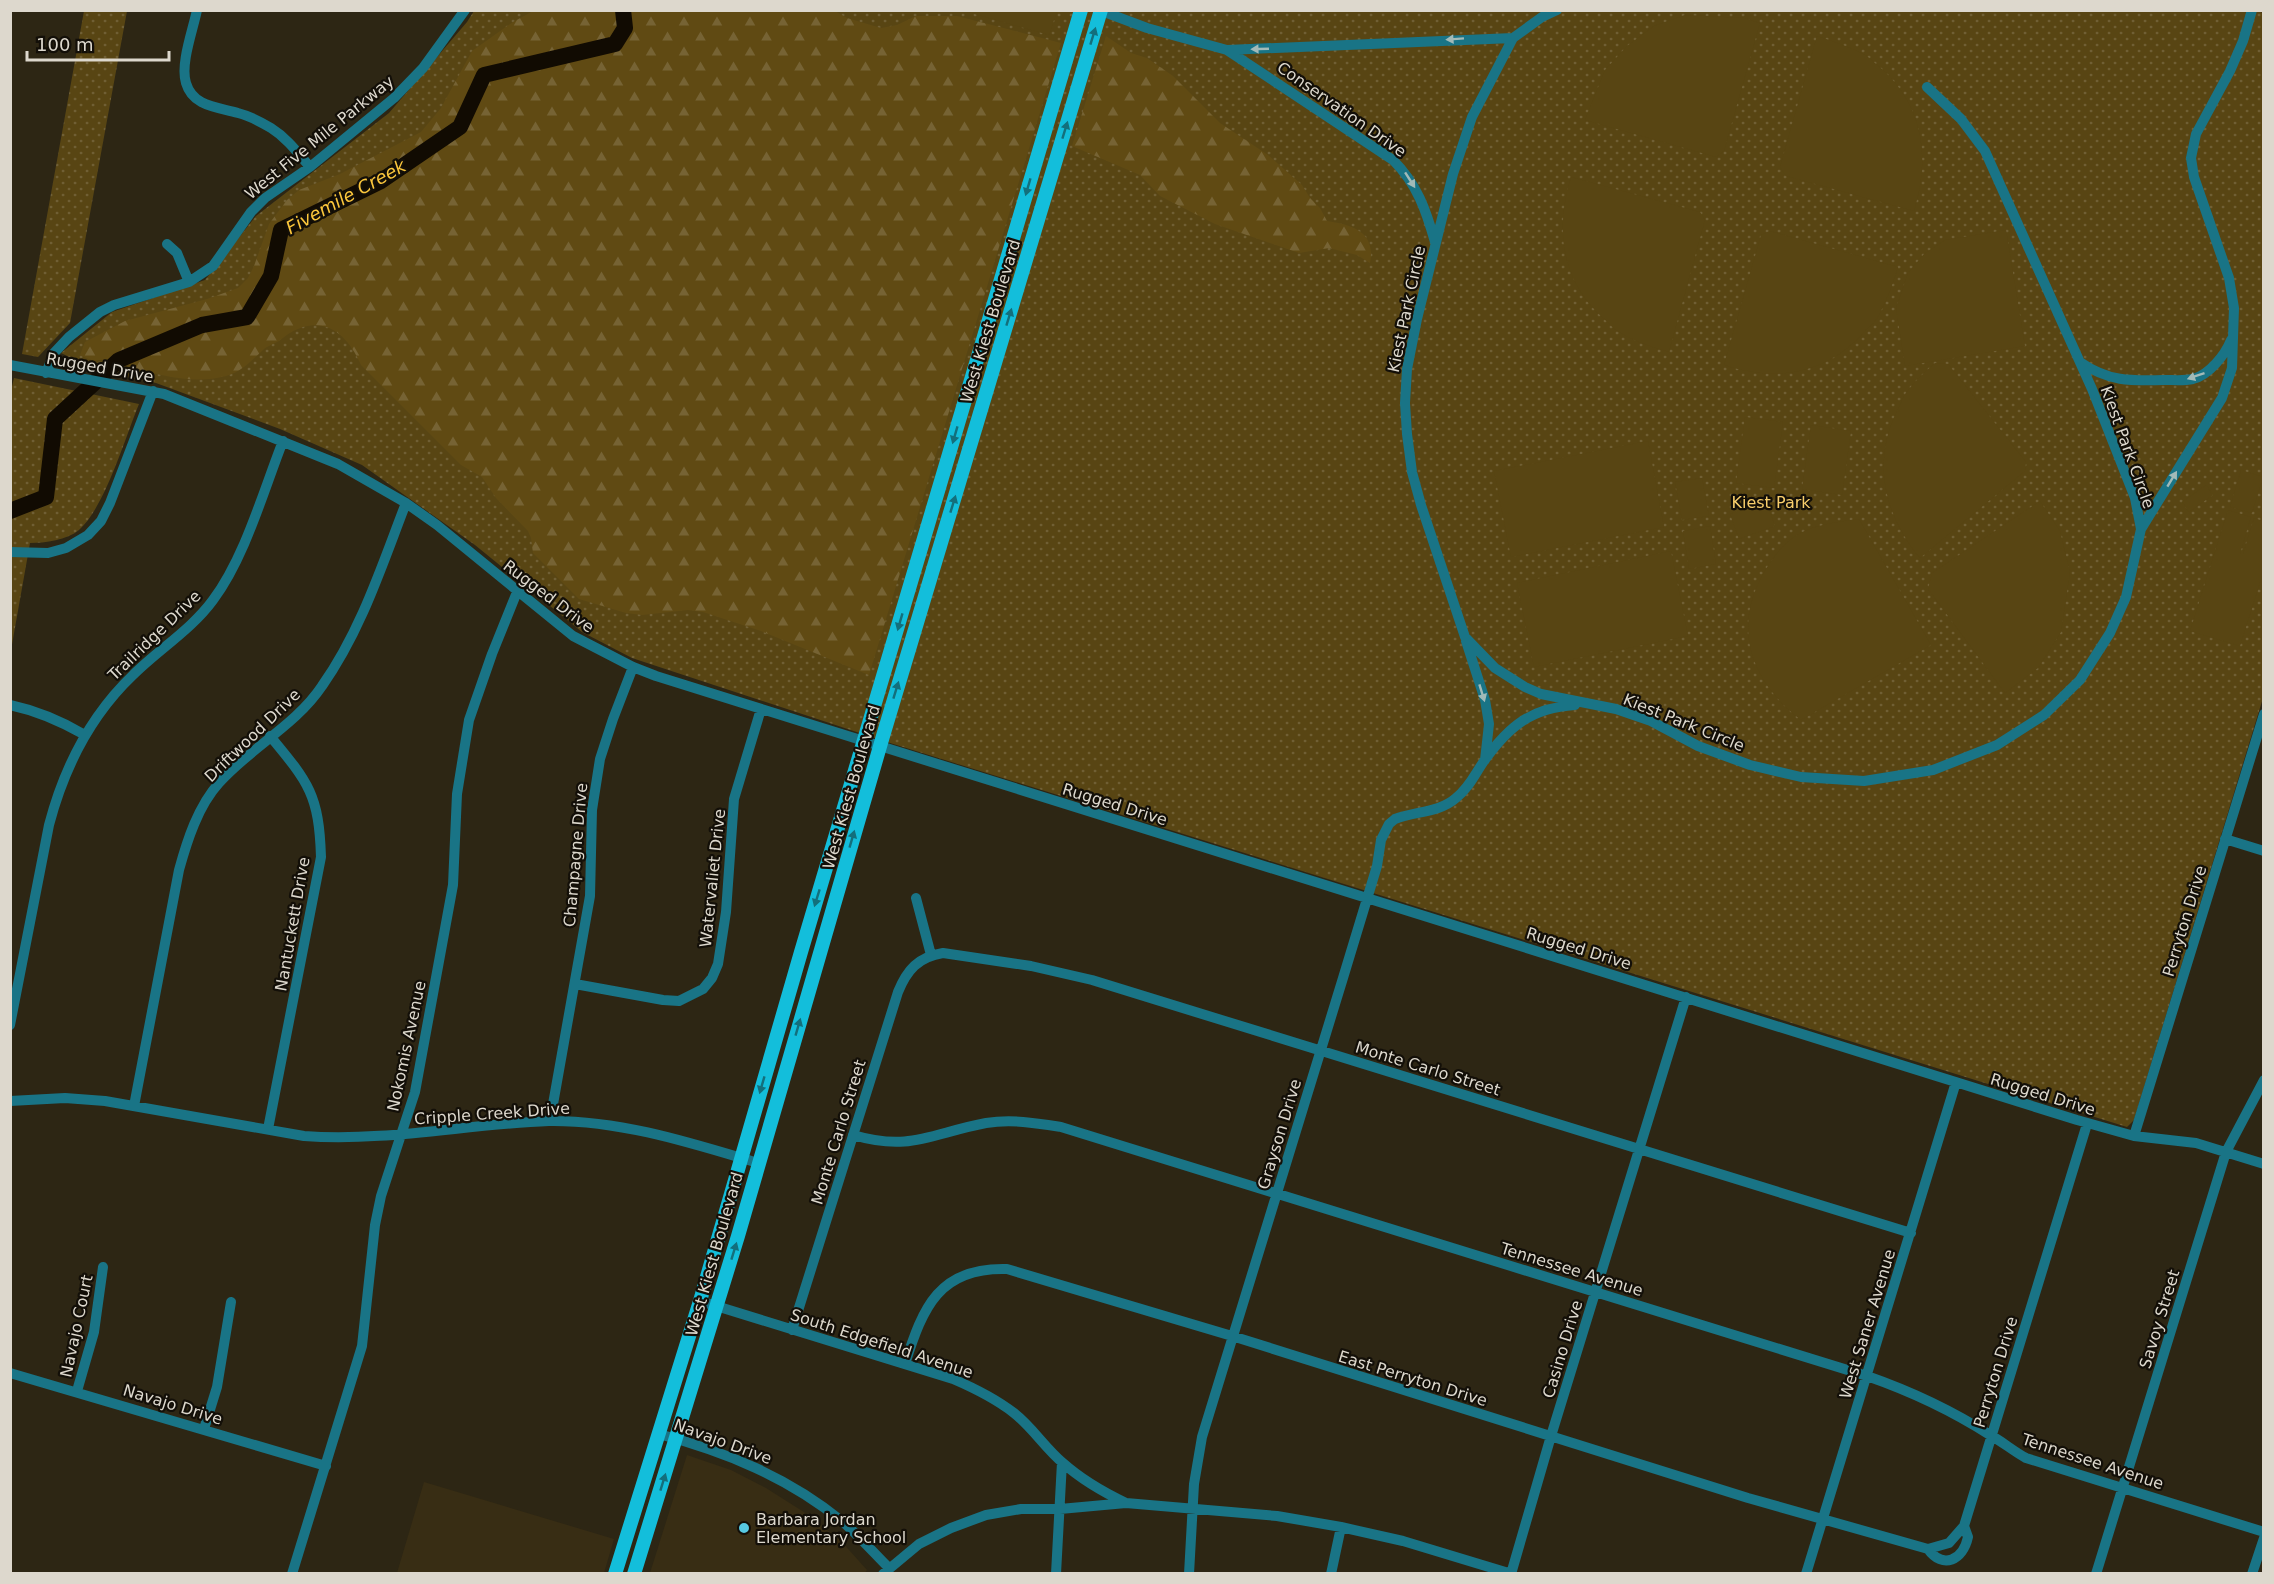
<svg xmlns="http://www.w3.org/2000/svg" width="2274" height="1584" viewBox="0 0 2274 1584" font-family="'DejaVu Sans',sans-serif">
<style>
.built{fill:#382d14}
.grass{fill:url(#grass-dots)}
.forest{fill:url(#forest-firs)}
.garden{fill:#584513}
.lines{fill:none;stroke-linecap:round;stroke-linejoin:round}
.river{stroke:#110b02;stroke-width:16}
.minor{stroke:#197486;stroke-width:10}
.major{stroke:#13bedb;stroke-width:14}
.oneway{fill:#136f7c}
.oneway2{fill:#a2bab8}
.poi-dot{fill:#57c9e2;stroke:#130f08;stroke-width:2}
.labels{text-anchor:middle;stroke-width:4.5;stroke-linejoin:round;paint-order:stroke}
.street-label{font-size:16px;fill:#ddd8cd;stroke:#130f08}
.park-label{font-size:16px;fill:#f8ce6c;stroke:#130f08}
.poi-label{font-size:16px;fill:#ddd8cd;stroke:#130f08;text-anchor:start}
.water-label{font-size:18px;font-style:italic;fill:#fcc73c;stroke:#130f08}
</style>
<defs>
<pattern id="grass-dots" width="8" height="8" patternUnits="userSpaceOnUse" patternTransform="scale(1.5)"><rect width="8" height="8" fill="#584513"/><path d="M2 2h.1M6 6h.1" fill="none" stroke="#705f34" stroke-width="1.8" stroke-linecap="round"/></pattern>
<pattern id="forest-firs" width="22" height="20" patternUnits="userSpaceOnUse" patternTransform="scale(1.5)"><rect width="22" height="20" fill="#604a13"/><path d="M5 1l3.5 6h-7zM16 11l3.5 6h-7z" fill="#766334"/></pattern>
</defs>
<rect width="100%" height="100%" fill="#2d2614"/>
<path class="built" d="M687 1455 731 1470 766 1488 807 1514 841 1541 867 1570 864 1574 650 1573Z
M424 1482 614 1539 604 1573H397Z"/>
<path class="grass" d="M84 11H127L70 323 38 357 22 354Z
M474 11H2256L2264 13 2263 698 2134 1120 2127 1127 887 742 632 658 582 632 475 545 362 465 280 429 156 383 103 373 61 353 112 312 205 280 256 216 389 113 467 22Z
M14 378 139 404C125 438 105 507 79 530 67 540 45 543 30 543L11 650 10 395Z"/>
<path class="forest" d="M535 10 835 11 847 18 881 28 897 25 916 16H957L1061 43 869 675 761 631 703 612 688 610 642 615 626 613 579 599 533 553 531 538 528 531 496 498 482 477 461 465 361 365C348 335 324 313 290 333 286 335 283 338 279 341 274 344 267 346 263 350 252 360 242 372 226 376 197 384 164 377 136 368 128 366 119 361 110 360 94 359 98 364 80 355L85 342 125 321 207 299 238 288 248 278 254 266 269 224 287 200 299 190 340 174 421 132 441 108 472 51 513 22Z
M1106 36 1131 53 1147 58 1173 76 1220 123 1268 155 1302 185 1310 198 1320 208 1327 221C1353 225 1376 232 1370 263L1357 255 1329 248 1299 253 1215 224 1160 196 1140 175 1072 146Z"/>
<path class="garden" d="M964 11 1057 10V11L1049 35Z
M1685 15 1744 18 1760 23 1724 151 1716 157 1585 120 1605 70 1627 46 1654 26Z
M1817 36C1833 41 1850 47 1865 55 1871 59 1877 65 1883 70 1924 108 1930 159 1914 211L1786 176 1780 167Z
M1571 177 1700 212 1705 220 1669 352C1653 347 1635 342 1621 333 1614 330 1609 323 1603 318 1561 280 1555 230 1571 177Z
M2006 230 2025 346 1905 366 1896 308 1908 273 1924 254 1945 240Z
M1770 231 1898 267C1893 283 1887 300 1879 315 1876 321 1869 327 1864 332 1826 375 1776 382 1724 365L1761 235Z
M1935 363 1948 364 2026 462 2025 471 1920 558C1885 516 1872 464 1896 413 1900 406 1903 395 1909 389 1916 380 1926 371 1935 363Z
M1745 417 1783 422 1774 488 1736 483Z
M1811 425 1851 431 1842 495 1802 489Z
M1648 441 1664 527 1511 557 1494 471Z
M2241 470 2263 477 2252 513 2230 507Z
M1702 478 1709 516 1682 520 1675 482Z
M2206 485 2213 495 2189 512 2182 502Z
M1766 500 1775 526 1739 539 1730 514Z
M2040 501 2060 531 2070 572 2061 632 2038 668 2005 693 1928 589 1932 573Z
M2228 510 2251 517 2240 554H2243L2254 518 2263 521V573L2240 646 2190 631Z
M1859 519 1931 645 1801 720C1750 681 1731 626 1766 569 1773 557 1785 542 1797 535 1816 524 1837 522 1859 519Z
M1710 526 1716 564 1689 569 1683 531Z
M1671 551 1688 636 1534 667 1517 583Z"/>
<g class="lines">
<path class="river" d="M10 511 46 497 55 419 119 360 202 325 247 317 271 276 281 230 381 181 460 127 484 75 615 44 625 28 623 10"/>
<path class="minor" d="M197 10C193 30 180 64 186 83 193 107 218 107 238 113 250 116 261 122 271 128 287 138 298 153 310 167
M1099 10 1147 28 1227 50 1513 38
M1557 10 1542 17 1513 38 1472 117 1453 174 1417 319 1407 369 1405 403 1407 434 1412 472 1421 505 1465 637 1495 668 1525 687 1541 694 1616 709 1651 721 1698 746 1750 765 1801 777 1864 781 1933 770 1997 745 2044 715 2080 680 2110 633 2126 597 2141 529 2135 498 2092 389 1985 151 1961 119 1927 87
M1227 50 1393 160C1417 184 1426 210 1435 242
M167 244 177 253 189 282
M2080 362C2109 382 2131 381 2165 380 2174 380 2184 381 2193 379 2209 375 2225 355 2231 340
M10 365 164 394 338 464 406 503 437 525 573 636 633 667 656 676 2077 1120 2134 1136 2196 1143 2264 1164
M46 373 54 353 69 337 100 312 114 305 189 282 213 266 251 212 265 198 310 167 394 98 423 68 465 10
M2141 529 2222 398 2232 368 2234 308 2229 278 2194 177 2191 158 2196 134 2230 71 2243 41 2252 10
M10 552 48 553 66 548 88 535 101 521 110 503 153 391
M1466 641 1485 700 1489 724 1485 760
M10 705C38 711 61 721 85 735
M2225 839 2264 851
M916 898 931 955
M575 984 663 1000 679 1001 703 989 712 978 718 964 726 912 734 799 761 709
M10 1025 49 825C64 768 90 716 133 675 158 650 192 629 213 600 245 557 263 492 283 441
M10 1101 65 1098 105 1101 304 1136C386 1142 467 1124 549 1121 620 1120 691 1143 758 1163
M134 1106 179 870C187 841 198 806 219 783 250 748 296 725 322 686 361 631 382 565 406 503
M550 1121 590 896 592 810 600 759 613 719 633 667
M268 1129 321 857C319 795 309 783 270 736
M853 1135C911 1152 932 1133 986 1123 1012 1119 1036 1123 1061 1127L1867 1376C1910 1391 1951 1410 1990 1435 2003 1442 2013 1451 2026 1458L2264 1532
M2134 1136 2264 714
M700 1301 953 1379C974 1388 996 1399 1014 1413 1033 1428 1045 1448 1063 1463 1082 1480 1103 1492 1126 1503
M792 1330 898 992C907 970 918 957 943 953L1031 966 1092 980 1911 1233
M905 1364C923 1307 939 1267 1007 1269L1232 1336 1748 1498 1928 1549C1943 1570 1963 1560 1968 1537L1964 1526
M10 1373 326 1466
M77 1391 94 1332 103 1267
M204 1429 217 1387 231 1302
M659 1434C726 1452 788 1477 843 1522 859 1536 874 1553 889 1568
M1928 1549 1949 1543 1964 1526 2087 1124
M292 1574 362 1346 375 1225 381 1196 415 1092 453 885 457 794 469 720 492 654 517 592
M883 1574 919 1544 951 1528 986 1515 1021 1509H1060L1126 1503 1277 1516 1341 1527 1403 1541 1512 1574
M1056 1574 1062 1462
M1189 1574 1194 1484 1202 1437 1343 978 1377 866 1381 840 1389 824 1395 819C1415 811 1439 813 1456 798 1469 788 1475 774 1484 761 1509 726 1531 708 1575 705
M1331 1574 1341 1527
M1511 1574 1551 1436 1686 997
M1806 1574 1956 1082
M2096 1574 2226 1152 2264 1080
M2252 1574 2264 1538"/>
<path class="major" d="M615 1574 700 1301 801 952 1081 10
M634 1574 738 1236 883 736 1101 10"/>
</g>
<defs><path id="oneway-solid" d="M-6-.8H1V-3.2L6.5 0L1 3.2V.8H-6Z" transform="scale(1.5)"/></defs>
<g class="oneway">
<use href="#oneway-solid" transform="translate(1093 36) rotate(-73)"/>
<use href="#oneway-solid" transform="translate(1065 130) rotate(-73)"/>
<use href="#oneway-solid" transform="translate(1028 187) rotate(106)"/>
<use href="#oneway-solid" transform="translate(1009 317) rotate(-73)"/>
<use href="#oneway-solid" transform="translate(955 435) rotate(106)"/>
<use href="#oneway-solid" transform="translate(953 504) rotate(-73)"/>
<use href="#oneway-solid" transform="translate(900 622) rotate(106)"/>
<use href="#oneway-solid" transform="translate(896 690) rotate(-73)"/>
<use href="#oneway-solid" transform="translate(852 839) rotate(-74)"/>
<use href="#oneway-solid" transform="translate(817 898) rotate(107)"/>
<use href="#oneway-solid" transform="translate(798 1027) rotate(-74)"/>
<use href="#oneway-solid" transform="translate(762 1085) rotate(106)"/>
<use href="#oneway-solid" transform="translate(734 1251) rotate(-73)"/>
<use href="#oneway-solid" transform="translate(663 1482) rotate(-73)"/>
</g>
<g class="oneway2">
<use href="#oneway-solid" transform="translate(1455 39) rotate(176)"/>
<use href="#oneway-solid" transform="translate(1260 49) rotate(178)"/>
<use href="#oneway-solid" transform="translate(1410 180) rotate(57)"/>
<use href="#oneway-solid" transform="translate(2196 376) rotate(161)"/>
<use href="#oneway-solid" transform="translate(2172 479) rotate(-59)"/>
<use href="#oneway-solid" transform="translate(1482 693) rotate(73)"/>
</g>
<circle class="poi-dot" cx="744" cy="1528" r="6"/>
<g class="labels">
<g class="street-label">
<text transform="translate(1342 109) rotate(35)" y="6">Conservation Drive</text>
<text transform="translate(319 137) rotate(-39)" y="6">West Five Mile Parkway</text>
<text transform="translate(1406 309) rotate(-78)" y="6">Kiest Park Circle</text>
<text transform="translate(990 321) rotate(-73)" y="6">West Kiest Boulevard</text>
<text transform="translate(100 367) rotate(10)" y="6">Rugged Drive</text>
<text transform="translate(2128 447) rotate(70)" y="6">Kiest Park Circle</text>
<text transform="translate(549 596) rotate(37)" y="6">Rugged Drive</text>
<text transform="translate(154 635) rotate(-44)" y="6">Trailridge Drive</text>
<text transform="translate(1684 722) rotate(22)" y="6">Kiest Park Circle</text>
<text transform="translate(252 735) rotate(-44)" y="6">Driftwood Drive</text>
<text transform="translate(851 787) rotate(-74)" y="6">West Kiest Boulevard</text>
<text transform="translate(1115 804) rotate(17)" y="6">Rugged Drive</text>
<text transform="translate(575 855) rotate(-85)" y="6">Champagne Drive</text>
<text transform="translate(712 878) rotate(-84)" y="6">Watervaliet Drive</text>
<text transform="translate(2184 921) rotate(-73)" y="6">Perryton Drive</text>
<text transform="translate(292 924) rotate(-80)" y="6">Nantuckett Drive</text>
<text transform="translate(1579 948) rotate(17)" y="6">Rugged Drive</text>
<text transform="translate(406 1046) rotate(-78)" y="6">Nokomis Avenue</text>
<text transform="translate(1428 1068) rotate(17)" y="6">Monte Carlo Street</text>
<text transform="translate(2043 1094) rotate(17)" y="6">Rugged Drive</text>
<text transform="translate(492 1113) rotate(-4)" y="6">Cripple Creek Drive</text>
<text transform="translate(838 1132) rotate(-73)" y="6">Monte Carlo Street</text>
<text transform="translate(1279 1134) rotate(-73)" y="6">Grayson Drive</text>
<text transform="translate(714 1254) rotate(-74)" y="6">West Kiest Boulevard</text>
<text transform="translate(1572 1269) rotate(17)" y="6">Tennessee Avenue</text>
<text transform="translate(2159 1319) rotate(-73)" y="6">Savoy Street</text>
<text transform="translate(1867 1324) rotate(-73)" y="6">West Saner Avenue</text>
<text transform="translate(76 1326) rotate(-78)" y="6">Navajo Court</text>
<text transform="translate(882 1343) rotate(18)" y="6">South Edgefield Avenue</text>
<text transform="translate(1562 1349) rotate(-73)" y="6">Casino Drive</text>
<text transform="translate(1995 1372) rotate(-73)" y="6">Perryton Drive</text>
<text transform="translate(1413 1378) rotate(17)" y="6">East Perryton Drive</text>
<text transform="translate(173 1404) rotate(17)" y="6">Navajo Drive</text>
<text transform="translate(723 1441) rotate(20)" y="6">Navajo Drive</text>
<text transform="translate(2093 1461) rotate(18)" y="6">Tennessee Avenue</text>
</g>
<g class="park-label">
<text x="1771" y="508">Kiest Park</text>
</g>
<g class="poi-label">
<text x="756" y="1525">Barbara Jordan<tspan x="756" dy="18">Elementary School</tspan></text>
</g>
<g class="water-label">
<text transform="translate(346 197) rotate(-29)" y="6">Fivemile Creek</text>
</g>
</g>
<rect width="2274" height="1584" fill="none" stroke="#ddd8cd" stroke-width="24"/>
<path d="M27 51v9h142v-9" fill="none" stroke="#ddd8cd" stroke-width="3"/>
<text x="36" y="51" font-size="18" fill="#ddd8cd" stroke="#130f08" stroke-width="4.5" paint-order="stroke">100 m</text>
</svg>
